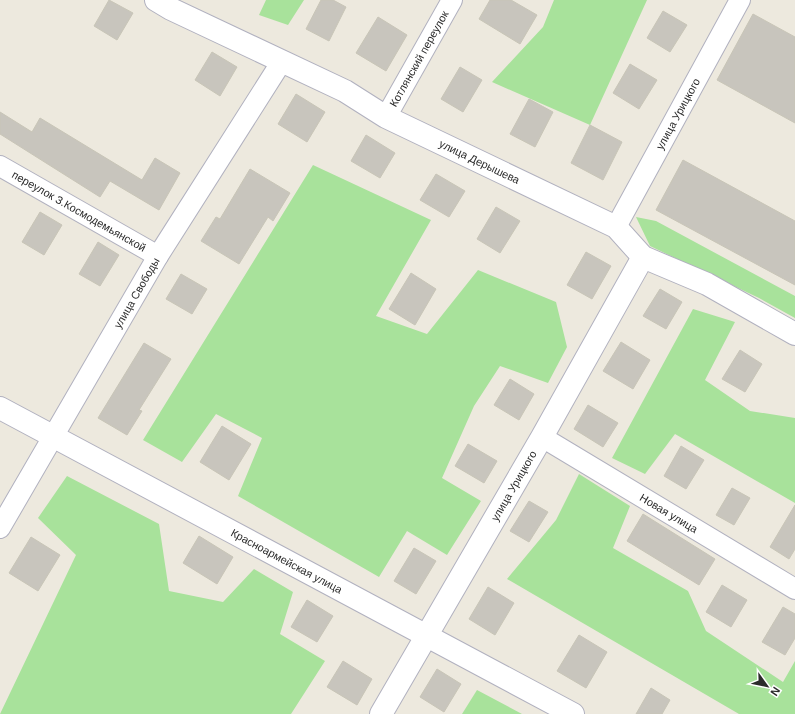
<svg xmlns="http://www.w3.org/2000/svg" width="795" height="714" viewBox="0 0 795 714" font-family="Helvetica,sans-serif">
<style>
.green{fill:#a8e29b}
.building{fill:#c8c5bd;stroke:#c8c5b7}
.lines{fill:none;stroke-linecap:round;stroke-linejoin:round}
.minor-casing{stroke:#b1b1bf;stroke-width:22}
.tertiary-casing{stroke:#b1b1bf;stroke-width:24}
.secondary-casing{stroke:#b1b1bf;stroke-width:24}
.minor{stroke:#fff;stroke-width:20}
.tertiary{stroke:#fff;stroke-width:22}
.secondary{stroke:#fff;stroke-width:22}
.labels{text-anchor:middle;stroke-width:4;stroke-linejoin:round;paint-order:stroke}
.street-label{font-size:11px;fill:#2b2b2b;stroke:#fff}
</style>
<rect width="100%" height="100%" fill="#ede9de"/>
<path class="green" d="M266 0H304L288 25 259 15Z
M554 0H647L590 125 492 82 543 27Z
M313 165 431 220 376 316 427 334 478 270 556 302 567 347 548 383 500 366 474 406 442 478 481 501 447 555 407 531 379 577 238 496 262 438 216 414 182 462 143 440Z
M636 217 656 221 795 296V318L759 298 650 246Z
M693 309 735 322 705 380 750 411 795 418V503L675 434 645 474 612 458Z
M579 474 630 506 613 548 688 591 706 631 783 682 795 661V714H739L507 579 556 520Z
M67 476 159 524 169 591 223 602 254 569 293 592 280 634 325 661 291 714H0L76 555 38 518Z
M477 690 522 714H462Z"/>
<path class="building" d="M109 0 133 13 117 40 94 26Z
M321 0H333L346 7 329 41 306 29Z
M490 0H511L537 15 520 44 479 19Z
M663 11 687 25 670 52 647 38Z
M753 14 795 37V123L717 80Z
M378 17 407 35 386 71 356 53Z
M212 52 237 67 220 96 195 80Z
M630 64 657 80 639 109 613 93Z
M460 67 482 80 463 112 441 99Z
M296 94 325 112 307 142 278 124Z
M529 99 553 112 535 147 510 134Z
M0 112 32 132 40 118 142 180 155 158 180 173 159 210 110 181 100 197 0 134Z
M590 125 622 142 603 180 571 163Z
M366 135 395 153 380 178 351 161Z
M683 160 795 221V285L656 210Z
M250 169 290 193 273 221 268 217 239 264 201 241 216 217 220 219Z
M436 174 465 191 449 217 420 200Z
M496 207 520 221 500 253 477 239Z
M40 212 62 225 44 255 22 242Z
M98 242 119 255 100 286 79 274Z
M586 252 611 266 592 299 567 285Z
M411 273 436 289 415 325 389 309Z
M181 274 207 289 192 314 166 299Z
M660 289 682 302 666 329 643 316Z
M621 342 650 360 633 389 603 371Z
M144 343 171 359 139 410 142 411 127 435 98 418Z
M740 350 762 364 745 392 722 379Z
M510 379 534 394 519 420 494 405Z
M588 405 618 423 603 447 574 429Z
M222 426 251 444 229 480 200 462Z
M468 444 497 461 484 483 455 466Z
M681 446 704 460 686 489 664 476Z
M732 488 750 498 734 525 716 515Z
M529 501 548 512 529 542 510 531Z
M795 505V549L789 559 770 547Z
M643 514 715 559 699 585 627 541Z
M199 536 233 557 217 584 183 563Z
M31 537 60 555 38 591 9 573Z
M414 548 436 561 416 594 394 581Z
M722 585 747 600 731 627 706 612Z
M488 587 514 603 495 635 469 619Z
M307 600 333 616 317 642 291 627Z
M783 607 795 614V638L785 655 762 642Z
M579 635 607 652 586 688 557 671Z
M343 661 372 679 357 705 327 687Z
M437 669 461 684 444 712 420 697Z
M651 688 670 700 662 714H636Z"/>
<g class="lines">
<g class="minor-casing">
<g id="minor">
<path id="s1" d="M386 117 452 0"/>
<path id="s2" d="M0 166 158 256"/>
<path id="s3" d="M616 227 740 0"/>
<path id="s4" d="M542 437 795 589"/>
<path id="s5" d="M0 528 158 256 282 61"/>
</g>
</g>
<g class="tertiary-casing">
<g id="tertiary">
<path id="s6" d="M156 0 171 9 345 91 386 117 616 227 643 257 707 284 795 334"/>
<path id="s7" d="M381 714 542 437 643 257"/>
</g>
</g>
<g class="secondary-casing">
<g id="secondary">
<path id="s8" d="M0 408 573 714"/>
</g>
</g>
<use href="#minor" class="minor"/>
<use href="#tertiary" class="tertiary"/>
<use href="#secondary" class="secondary"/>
</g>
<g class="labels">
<g class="street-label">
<text dy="4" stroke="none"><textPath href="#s1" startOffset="67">Котлянский переулок</textPath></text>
<text dy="4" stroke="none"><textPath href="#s3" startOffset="129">улица Урицкого</textPath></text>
<text dy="4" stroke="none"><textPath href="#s6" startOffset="362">улица Дерышева</textPath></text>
<text dy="4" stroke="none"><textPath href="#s2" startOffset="91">переулок З.Космодемьянской</textPath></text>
<text dy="4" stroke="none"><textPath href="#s5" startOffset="272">улица Свободы</textPath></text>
<text dy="4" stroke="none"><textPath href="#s7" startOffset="264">улица Урицкого</textPath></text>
<text dy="4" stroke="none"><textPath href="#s4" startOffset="148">Новая улица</textPath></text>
<text dy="4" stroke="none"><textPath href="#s8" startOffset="325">Красноармейская улица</textPath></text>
</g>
</g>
<g transform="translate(767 686) rotate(123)" stroke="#ffffff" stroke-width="3" paint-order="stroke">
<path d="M0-3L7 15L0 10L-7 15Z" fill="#2b2b2b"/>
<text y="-6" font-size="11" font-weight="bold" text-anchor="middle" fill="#2b2b2b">N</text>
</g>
</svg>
